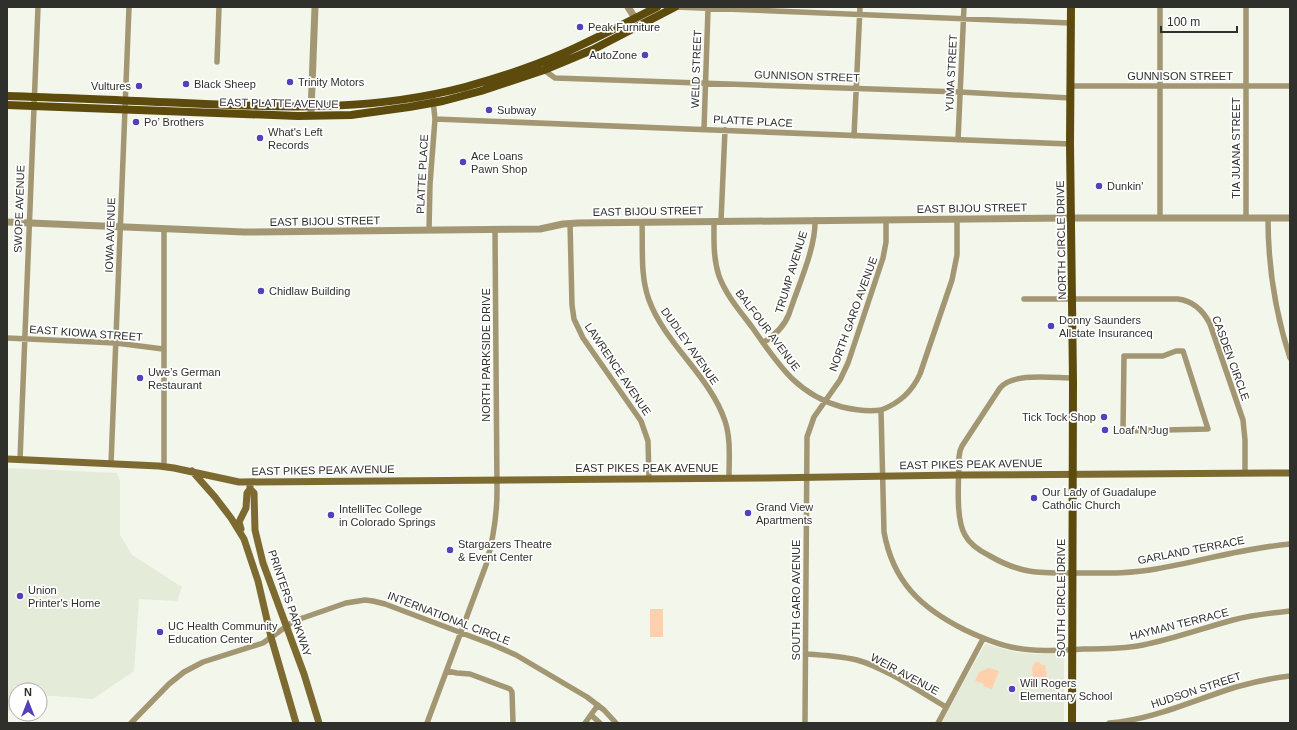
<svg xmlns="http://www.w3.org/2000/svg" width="1297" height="730" viewBox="0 0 1297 730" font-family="Arial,sans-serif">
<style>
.built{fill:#e4ebd8}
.green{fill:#fed0ac}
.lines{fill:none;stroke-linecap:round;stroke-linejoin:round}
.minor{stroke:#a39773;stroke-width:5.5}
.tertiary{stroke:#a39773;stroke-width:7}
.secondary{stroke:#7c6a31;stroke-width:7}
.primary{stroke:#5d4b0d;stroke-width:8}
.poi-dot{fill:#5441b9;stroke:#fff;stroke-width:1.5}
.labels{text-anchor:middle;stroke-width:3.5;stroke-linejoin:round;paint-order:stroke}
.poi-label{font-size:11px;fill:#2f302c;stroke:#fff;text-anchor:start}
.street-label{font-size:11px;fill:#2f302c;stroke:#fff}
</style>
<rect width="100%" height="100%" fill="#f2f6eb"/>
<path class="built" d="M7 468 117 473 120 481V535L132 555 182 587 177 601 139 599 134 671 93 699 40 695V690H16V710L7 711Z
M985 644 1015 652 1034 654H1062L1064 656V723H941Z"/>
<path class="green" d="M650 609H663V637H650Z
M1035 662H1039L1042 665H1045L1047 677H1033L1032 668Z
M989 668 999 671 992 689 983 686 984 684 975 681 979 672Z"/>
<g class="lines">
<path class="minor" d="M675 7 1070 23
M1160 7V218
M1246 7V217
M217 62 219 7
M544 70 555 78 960 92 1070 98
M1071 86H1290
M435 119 1070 144
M704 129 708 9
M854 136 860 7
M958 140 964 7
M1268 218C1268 266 1275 312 1290 358
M957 219V255L952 280 920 374C912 392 900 403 881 410L884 532C893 582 921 608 965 630 982 638 998 645 1016 648 1038 652 1061 650 1083 649 1103 649 1123 649 1143 645 1174 639 1203 628 1233 620 1252 615 1271 613 1290 611
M714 221C714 239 713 258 719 276 726 295 740 311 752 327 778 364 796 394 842 407 855 410 868 412 881 410
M721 221 725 130
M642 222C643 248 640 276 649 300 665 344 710 376 725 421 731 439 729 459 729 478
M570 223 572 305 574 319 583 338 641 421 648 441 649 479
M429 230 430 184 435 119 433 100
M1024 299H1178C1193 301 1203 310 1210 324L1243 420 1245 440V473
M7 338 116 343 163 349
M763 343C775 335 784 327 789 314 798 286 816 248 815 220
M1176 351H1183L1208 429 1123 431 1124 356H1163Z
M1073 378C1053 378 1013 372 1000 388L962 446 960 451 959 457C959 477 955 519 965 535 970 545 980 551 990 556 1021 574 1040 573 1074 573 1102 573 1129 574 1156 569 1202 561 1244 548 1290 544
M20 460 38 7
M111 464 129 7
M164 466V229
M806 654C823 655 840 656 857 660 886 668 920 692 946 707
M447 671 457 673 470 674 510 689 512 692 513 723
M591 715 600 723
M131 723 169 684 184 672 203 662 263 643 294 621 346 603 365 600 373 601 385 604 491 644 516 655 587 697 604 710 616 723
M427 723 486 565C493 540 497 517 497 491L495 229
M585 723 598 705
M805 723 807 437 814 417 840 380 848 363 883 258 886 242V220
M938 723 983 639
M1109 723C1153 720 1194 700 1236 687 1254 682 1272 678 1290 676"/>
<path class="tertiary" d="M628 7 635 18
M311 112 315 7
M7 222 244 232 540 229 563 224 578 223 1072 218H1290"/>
<path class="secondary" d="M7 459 159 466 174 468 239 482 766 478 959 475 1290 473
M192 471 215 497 231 518 244 539 258 581 271 637 296 723
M250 489 254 493 255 530 263 563 304 674 319 723
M241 529 239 522 246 508 247 493 250 489V485"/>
<path class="primary" d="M1071 7 1070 144 1073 381 1072 723
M7 96C73 98 139 101 205 104 294 108 378 110 465 87 498 78 532 67 564 53 595 39 626 23 657 7
M7 105 298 116 351 115 409 107 443 101 481 91 544 70 592 50 675 7"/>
</g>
<g class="poi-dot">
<circle cx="580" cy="27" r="4"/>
<circle cx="645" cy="55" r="4"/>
<circle cx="290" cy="82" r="4"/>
<circle cx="186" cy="84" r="4"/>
<circle cx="139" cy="86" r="4"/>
<circle cx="489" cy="110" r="4"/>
<circle cx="136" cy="122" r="4"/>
<circle cx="260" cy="138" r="4"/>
<circle cx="463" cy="162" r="4"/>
<circle cx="1099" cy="186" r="4"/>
<circle cx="261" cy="291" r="4"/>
<circle cx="1051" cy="326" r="4"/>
<circle cx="140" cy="378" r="4"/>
<circle cx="1104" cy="417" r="4"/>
<circle cx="1105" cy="430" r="4"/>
<circle cx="1034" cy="498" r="4"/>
<circle cx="748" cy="513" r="4"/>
<circle cx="331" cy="515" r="4"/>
<circle cx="450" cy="550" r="4"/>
<circle cx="20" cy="596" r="4"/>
<circle cx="160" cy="632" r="4"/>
<circle cx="1012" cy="689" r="4"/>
</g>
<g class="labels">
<g class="poi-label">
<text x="588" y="31">Peak Furniture</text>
<text x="637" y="59" text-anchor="end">AutoZone</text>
<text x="298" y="86">Trinity Motors</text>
<text x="194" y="88">Black Sheep</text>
<text x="131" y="90" text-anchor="end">Vultures</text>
<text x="497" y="114">Subway</text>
<text x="144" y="126">Po’ Brothers</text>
<text x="268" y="136">What's Left<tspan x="268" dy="13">Records</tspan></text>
<text x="471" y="160">Ace Loans<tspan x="471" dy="13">Pawn Shop</tspan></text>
<text x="1107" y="190">Dunkin'</text>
<text x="269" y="295">Chidlaw Building</text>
<text x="1059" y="324">Donny Saunders<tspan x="1059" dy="13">Allstate Insuranceq</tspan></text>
<text x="148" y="376">Uwe’s German<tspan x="148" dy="13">Restaurant</tspan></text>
<text x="1096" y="421" text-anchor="end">Tick Tock Shop</text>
<text x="1113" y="434">Loaf 'N Jug</text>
<text x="1042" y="496">Our Lady of Guadalupe<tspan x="1042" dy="13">Catholic Church</tspan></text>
<text x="756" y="511">Grand View<tspan x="756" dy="13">Apartments</tspan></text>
<text x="339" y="513">IntelliTec College<tspan x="339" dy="13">in Colorado Springs</tspan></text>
<text x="458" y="548">Stargazers Theatre<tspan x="458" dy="13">&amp; Event Center</tspan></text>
<text x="28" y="594">Union<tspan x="28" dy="13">Printer's Home</tspan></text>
<text x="168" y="630">UC Health Community<tspan x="168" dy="13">Education Center</tspan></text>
<text x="1020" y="687">Will Rogers<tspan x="1020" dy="13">Elementary School</tspan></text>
</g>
<g class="street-label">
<text transform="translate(696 69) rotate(-88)" y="4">WELD STREET</text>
<text transform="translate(951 73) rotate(-87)" y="4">YUMA STREET</text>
<text transform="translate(807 76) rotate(2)" y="4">GUNNISON STREET</text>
<text x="1180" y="80">GUNNISON STREET</text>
<text transform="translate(279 103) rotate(1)" y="4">EAST PLATTE AVENUE</text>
<text transform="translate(753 121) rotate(3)" y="4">PLATTE PLACE</text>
<text transform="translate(1236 148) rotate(-90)" y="4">TIA JUANA STREET</text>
<text transform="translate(422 174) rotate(-87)" y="4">PLATTE PLACE</text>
<text transform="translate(972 208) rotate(-1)" y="4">EAST BIJOU STREET</text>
<text transform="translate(19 209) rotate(-88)" y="4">SWOPE AVENUE</text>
<text transform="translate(648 211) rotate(-1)" y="4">EAST BIJOU STREET</text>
<text transform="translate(325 221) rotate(-1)" y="4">EAST BIJOU STREET</text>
<text transform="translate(110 235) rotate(-88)" y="4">IOWA AVENUE</text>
<text transform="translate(1061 240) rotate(-91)" y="4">NORTH CIRCLE DRIVE</text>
<text transform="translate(791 272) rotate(-73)" y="4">TRUMP AVENUE</text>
<text transform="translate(853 314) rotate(-70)" y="4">NORTH GARO AVENUE</text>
<text transform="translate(768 330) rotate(53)" y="4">BALFOUR AVENUE</text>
<text transform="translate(86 333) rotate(4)" y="4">EAST KIOWA STREET</text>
<text transform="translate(690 346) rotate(55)" y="4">DUDLEY AVENUE</text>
<text transform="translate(486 355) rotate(-90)" y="4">NORTH PARKSIDE DRIVE</text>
<text transform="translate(1231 358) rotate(70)" y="4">CASDEN CIRCLE</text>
<text transform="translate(618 369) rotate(56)" y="4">LAWRENCE AVENUE</text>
<text transform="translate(971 464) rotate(-1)" y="4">EAST PIKES PEAK AVENUE</text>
<text x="647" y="472">EAST PIKES PEAK AVENUE</text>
<text transform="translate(323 470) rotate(-1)" y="4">EAST PIKES PEAK AVENUE</text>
<text transform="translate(1191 550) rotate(-11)" y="4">GARLAND TERRACE</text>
<text transform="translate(1061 598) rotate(-90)" y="4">SOUTH CIRCLE DRIVE</text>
<text transform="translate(796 600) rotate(-90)" y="4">SOUTH GARO AVENUE</text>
<text transform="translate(290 603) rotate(71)" y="4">PRINTERS PARKWAY</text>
<text transform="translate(449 618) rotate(21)" y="4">INTERNATIONAL CIRCLE</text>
<text transform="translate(1179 624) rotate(-14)" y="4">HAYMAN TERRACE</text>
<text transform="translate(905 674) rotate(28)" y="4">WEIR AVENUE</text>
<text transform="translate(1196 690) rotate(-18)" y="4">HUDSON STREET</text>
</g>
</g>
<rect width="1297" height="730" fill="none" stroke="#2f302c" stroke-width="16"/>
<g transform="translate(28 702)"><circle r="19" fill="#ffffff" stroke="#acacab"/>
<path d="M0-3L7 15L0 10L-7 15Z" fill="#5441b9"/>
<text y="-6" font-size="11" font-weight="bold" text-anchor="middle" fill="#2f302c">N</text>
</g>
<path d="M1161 26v6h76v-6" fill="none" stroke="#2f302c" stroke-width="2"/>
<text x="1167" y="26" font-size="12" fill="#2f302c" stroke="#ffffff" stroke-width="3" paint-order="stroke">100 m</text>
</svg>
